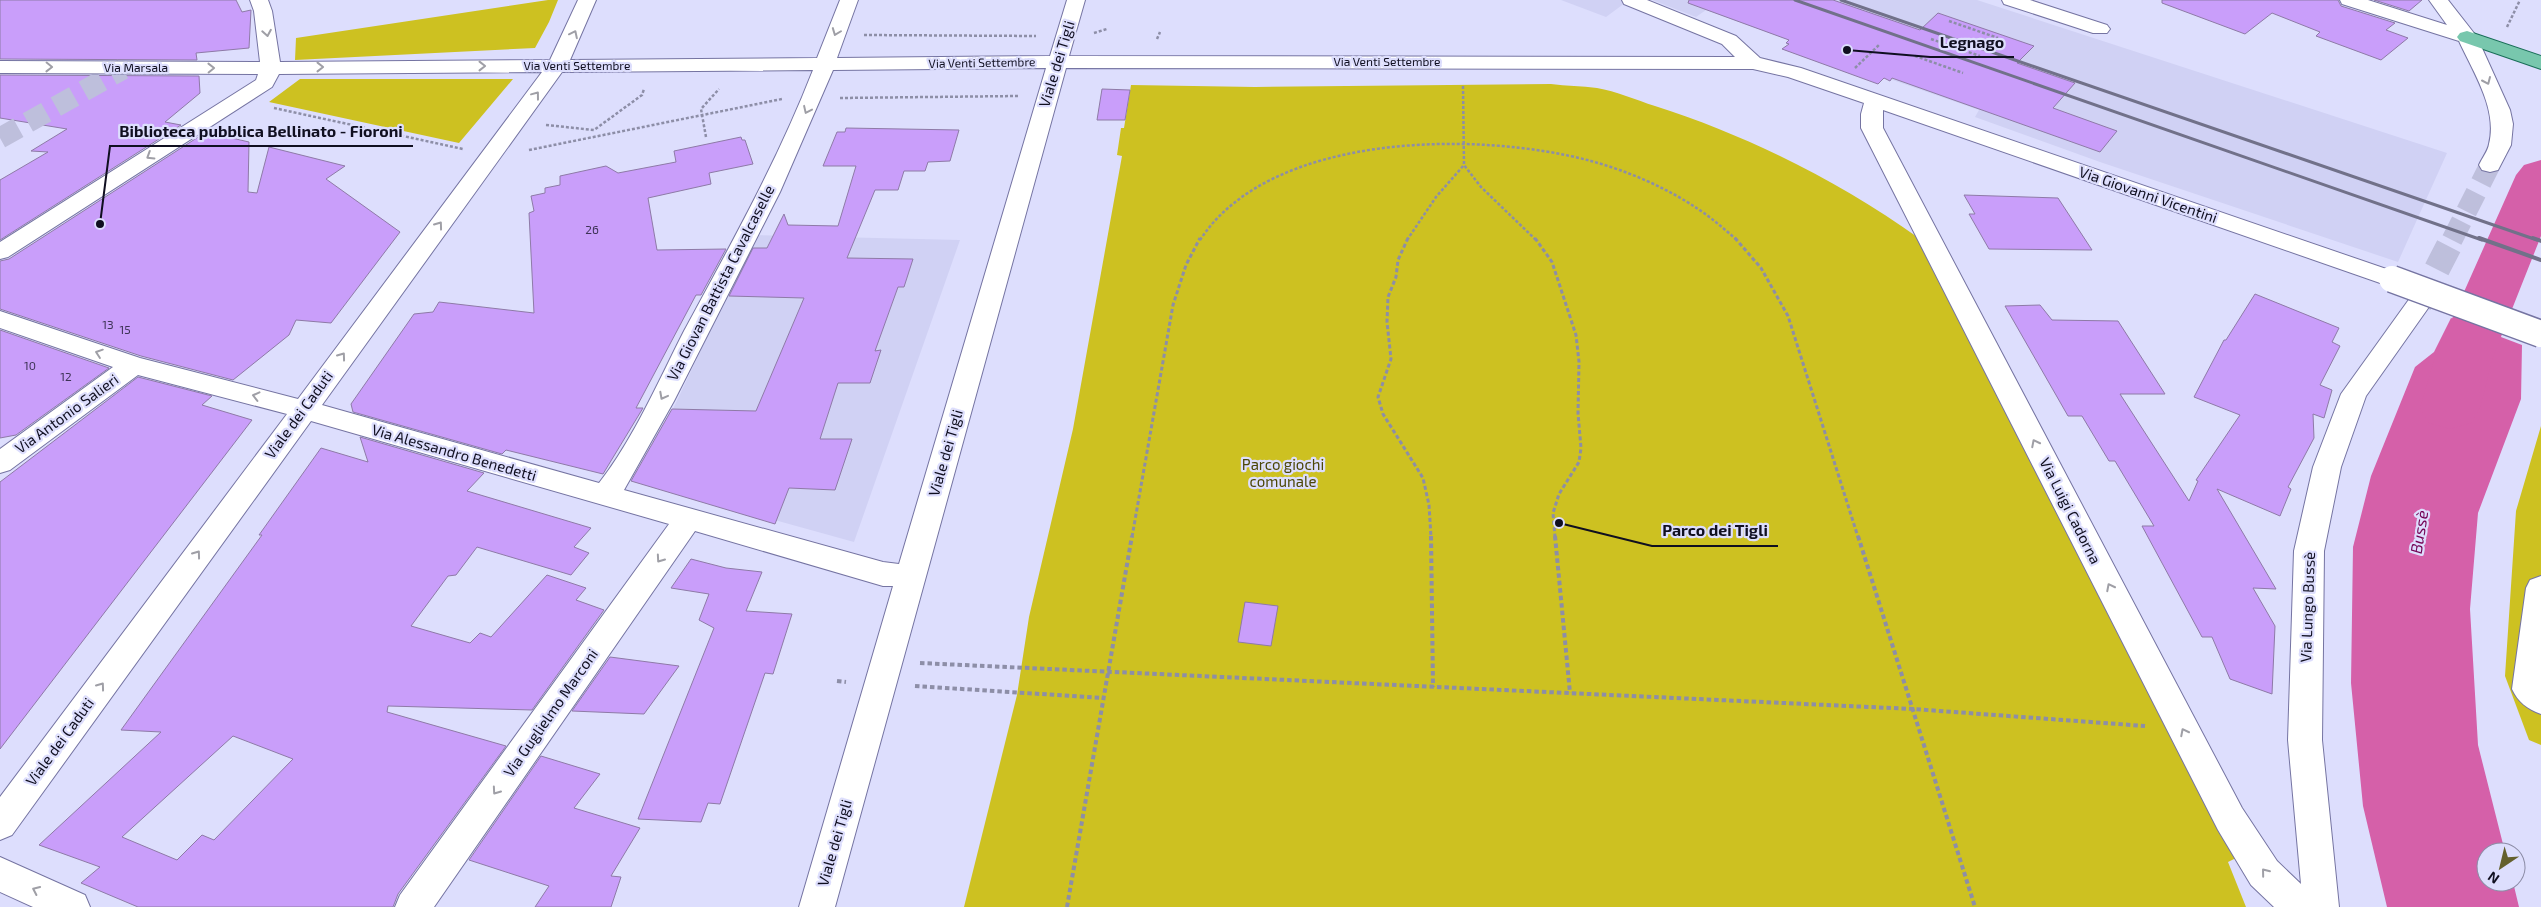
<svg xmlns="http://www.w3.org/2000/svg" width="2541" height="907" viewBox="0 0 2541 907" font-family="'Exo 2',sans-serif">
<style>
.built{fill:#d0d1f4}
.green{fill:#cdc121}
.water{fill:#d560a9}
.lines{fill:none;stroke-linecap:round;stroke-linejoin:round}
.river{fill:#d560a9;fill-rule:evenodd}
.building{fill:#c99efa;stroke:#8e7aa7;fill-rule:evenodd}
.minor-tunnel-far1{stroke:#bebfdc;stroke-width:21;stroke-dasharray:21 11;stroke-linecap:butt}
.minor-tunnel{stroke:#bebfdc;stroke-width:26;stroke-dasharray:26 13;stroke-linecap:butt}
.minor-casing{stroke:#7574a2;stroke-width:2}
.major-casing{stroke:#196e58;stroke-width:2}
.path-far2{stroke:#8d8ea7;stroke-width:2.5;stroke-dasharray:3 2;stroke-linecap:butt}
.path-far1{stroke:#8d8ea7;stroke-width:3;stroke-dasharray:4 2.5;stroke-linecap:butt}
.path{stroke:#8d8ea7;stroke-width:4;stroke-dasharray:4.5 3;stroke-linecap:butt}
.minor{fill:#fff;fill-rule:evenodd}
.major{fill:#78c7ad;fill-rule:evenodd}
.rail-far1{stroke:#717189;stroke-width:3}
.rail{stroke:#717189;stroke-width:4}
.minor-bridge-casing{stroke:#7574a2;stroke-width:29;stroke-linecap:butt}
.minor-bridge{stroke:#fff;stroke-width:26}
.oneway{stroke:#9f9fa6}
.labels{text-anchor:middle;stroke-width:4.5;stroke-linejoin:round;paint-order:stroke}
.far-street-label{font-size:12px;fill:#100f20;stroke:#dddefd}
.number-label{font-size:12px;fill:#3e3356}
.street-label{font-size:15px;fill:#100f20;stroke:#dddefd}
.park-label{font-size:15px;fill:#4c4706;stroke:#dddefd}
.water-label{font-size:16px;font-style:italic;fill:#730053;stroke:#dddefd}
.leader{fill:none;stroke:#100f20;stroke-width:2}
.callout-dot{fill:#100f20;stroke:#dddefd;stroke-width:2}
.callout-label{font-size:16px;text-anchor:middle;font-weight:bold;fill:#100f20;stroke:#dddefd;stroke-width:4.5;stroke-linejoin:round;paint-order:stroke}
</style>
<rect width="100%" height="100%" fill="#dddefd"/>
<path class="built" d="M1561 0H1629L1606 17Z
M1652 0H1977L2447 153 2398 262 2100 162 1975 117 1979 110 1789 44 1786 43 1789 40 1706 10 1696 17Z
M756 235 960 240 854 542 638 482Z"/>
<path class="green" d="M548 0H558L549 22 535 48 295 60 296 38Z
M300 79H513L459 143 269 102Z
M1551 84C1566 86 1582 86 1597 88 1616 91 1636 100 1655 106 1749 136 1840 182 1920 239L2238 857 2228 862 2246 907H964L1017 695 1029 617 1073 429 1122 156 1117 155 1121 128H1124L1131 85 1255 87Z
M2541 426V745L2529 740 2505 676 2516 511Z"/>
<path class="water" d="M2451 318 2522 345 2521 399 2478 513 2470 609 2478 745 2505 852H2486V882H2513L2519 907H2387L2363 806 2351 683 2353 547 2371 476 2415 367 2434 352Z"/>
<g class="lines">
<path class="river" d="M2541 160V236L2493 357 2480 408 2471 423 2450 429 2429 423 2420 408 2435 357 2516 175 2524 165Z"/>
</g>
<path class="building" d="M0 0H236L242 12 251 10 249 48 196 53 197 60 0 59Z
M1689 0H1833L1920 30 1938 13 2034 46 2017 63 2075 83 2053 108 2117 131 2100 152 1892 78 1890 81 1884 78 1878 84 1782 49 1789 44 1786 43 1789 40 1688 3Z
M2162 0H2338L2341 6 2395 23 2386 30 2408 38 2381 60 2316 36 2320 32 2272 13 2245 34 2162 3Z
M2374 0H2422L2409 11Z
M0 75 199 76 200 93 165 122 181 125 0 240V180L48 152 31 151 67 129 0 118Z
M1102 89 1130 90 1125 120H1097Z
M846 128 959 130 950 161 928 162 925 171H904L898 190H875L847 258 913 259 904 287H898L875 351 881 350 870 383H838L820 439H852L835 490 789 488 775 524 631 481 672 409 756 411 804 298 729 296 753 248H767L784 214 788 225 838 226 856 166H823L837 132H845Z
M206 132 249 142 248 192 257 193 269 147 345 166 326 179 400 232 331 323 296 320 289 335 233 380 141 356 0 309V261L9 259Z
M741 137 742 140H745L753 164 709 173 711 184 648 198 657 250 726 249 701 295H696L636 408H643L603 474 506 450 502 454 353 412 351 404 414 314 433 312 439 302 534 313 529 213 534 211 531 196 545 193V188L560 185V176L606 166 618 173 676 162 674 151Z
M1964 195 2058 198 2092 250 1989 249 1969 214H1975Z
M2255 294 2339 328 2332 342 2340 346 2320 385 2332 390 2324 418 2313 414 2314 438 2288 487 2291 489 2280 516 2217 489 2276 589 2253 588 2275 626 2272 694 2230 679 2212 637H2202L2142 526H2154L2115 461H2109L2082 416H2068L2005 306 2040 305 2052 320 2118 321 2165 394H2120L2189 501 2198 481 2196 480 2240 415 2194 397 2224 340H2226Z
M0 330 109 368 16 435 0 438Z
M138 377 212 396 202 405 252 420 0 749V482Z
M360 437 484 473 467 491 591 528 574 547 589 553 571 575 477 547 456 575 448 576 411 626 470 643 480 633 491 637 547 575 586 588 576 600 604 610 532 710 388 706 387 712 506 746 398 894 393 907H138L81 883 100 867 39 845 161 732 121 730 262 535H259L321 448 368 462ZM233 736 293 759 214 840 202 835 177 860 122 837Z
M691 559 726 568 762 572 746 611 792 614 773 674 765 673 720 804 708 803 701 822 638 819 714 628 699 620 709 594 671 588Z
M1245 602 1278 606 1271 646 1238 642Z
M610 657 679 666 644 714 572 711Z
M541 756 600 774 574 808 640 828 611 876 621 877 611 907H535L549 886 469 860Z"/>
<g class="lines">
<path class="minor-tunnel-far1" d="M0 138 123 69
M2452 240 2490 165"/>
<path class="minor-tunnel" d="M2419 304 2453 238"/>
<g class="minor-casing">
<path id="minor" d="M250 0H268L272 11 280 62 550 60 578 0H596L570 60 817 58 840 0H858L837 58 1050 56 1067 0H1085L1069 56 1735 57 1722 44 1624 4 1622 0H1647L1736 36 1760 58 1801 68 2401 274 2404 279 2401 284 2392 287 2383 284 1883 110V128L2242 808 2277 861 2301 884 2288 740 2294 551 2313 467 2341 394 2410 298 2419 296 2428 298 2431 304 2366 396 2341 467 2324 551 2322 740 2339 907H2274L2251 885 2218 830 1861 128V114L1864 103 1788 77 1753 69 1066 68 835 907H799L893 586H883L695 531 434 907H395L400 895 669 524 311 421 12 835 0 840V797L287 414 138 375 10 470 0 473V449L113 367 0 328V311L140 358 298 399 542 72 279 74 272 87 8 257 0 259V242L256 80 258 74 0 73V61L260 62 254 11ZM1046 68 899 564 883 562 624 490 674 401 780 192 833 70ZM813 70C778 160 730 246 684 331 659 380 633 440 599 483L322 405 562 72Z
M2002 0H2030L2107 25 2110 29 2107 33H2093L2004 4Z
M2340 0H2368L2447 25 2429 0H2448L2477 37 2510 110 2513 124 2511 145 2498 170 2490 172 2482 170 2479 165C2482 158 2488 151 2489 144 2498 109 2473 72 2459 41L2342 4Z
M2541 576V714C2527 709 2518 702 2512 689L2526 588 2530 580Z
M0 857 85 895 90 907H33L0 892Z"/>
</g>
<g class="major-casing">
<path id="major" d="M2467 31 2541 56V69L2460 41 2457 37 2460 33Z"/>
</g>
<path class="path-far2" d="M1949 21 1998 38
M2507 27 2520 0
M1094 33 1107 29
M864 35 1036 36
M1157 39 1160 32
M1931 39 1980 56
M1915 56 1963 73
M1855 68 1880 44
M1463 86 1464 165 1481 187 1536 240
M840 98 1018 96
M274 108 463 149
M546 125 594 130 642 95 644 89
M706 137 701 109 719 89
M529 150 782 99
M1200 240C1271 131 1480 131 1591 161 1628 171 1667 188 1698 209 1712 218 1724 229 1737 240
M1407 240 1436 197 1464 165"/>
<path class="path-far1" d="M1408 238 1398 260 1396 277 1388 297 1387 322 1391 359 1378 397 1383 414 1423 478 1429 505 1431 537
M1535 238 1552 262 1576 335 1579 362 1578 413 1581 448 1579 462 1559 494 1553 513 1555 537
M1735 238 1761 268 1788 316 1858 537
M1132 537 1173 305 1186 265 1200 238"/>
<path class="path" d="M1431 536 1433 687
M1555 536 1570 693
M1858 536 1975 907
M920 663 1913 709 2145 726
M837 681 846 682
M915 686 1104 698
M1067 907 1132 536"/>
<use href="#minor" class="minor"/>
<use href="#major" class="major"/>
<path class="rail-far1" d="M1795 0 2482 240
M1841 0 2537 240"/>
<path class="rail" d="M2479 238 2541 260
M2533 238 2541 241"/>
<g class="minor-bridge-casing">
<path id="minor-bridge" d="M2392 279 2541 334"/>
</g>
<use href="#minor-bridge" class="minor-bridge"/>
</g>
<defs><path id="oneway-chevron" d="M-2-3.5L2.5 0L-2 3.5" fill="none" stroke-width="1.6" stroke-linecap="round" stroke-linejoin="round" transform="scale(1.25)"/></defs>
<g class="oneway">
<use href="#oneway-chevron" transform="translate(836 32) rotate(111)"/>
<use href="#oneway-chevron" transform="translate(267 33) rotate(80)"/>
<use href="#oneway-chevron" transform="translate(574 34) rotate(-64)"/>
<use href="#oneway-chevron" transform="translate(482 66)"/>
<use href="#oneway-chevron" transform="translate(49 67) rotate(1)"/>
<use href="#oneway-chevron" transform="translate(320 67)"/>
<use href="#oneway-chevron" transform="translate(211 68) rotate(-1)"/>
<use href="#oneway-chevron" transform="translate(2487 81) rotate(66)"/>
<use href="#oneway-chevron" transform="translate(536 95) rotate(-53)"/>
<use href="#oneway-chevron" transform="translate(807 110) rotate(115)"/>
<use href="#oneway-chevron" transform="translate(150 156) rotate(148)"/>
<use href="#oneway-chevron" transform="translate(439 225) rotate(-54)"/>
<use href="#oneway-chevron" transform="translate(99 353) rotate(-161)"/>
<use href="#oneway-chevron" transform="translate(342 356) rotate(-54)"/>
<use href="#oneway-chevron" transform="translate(256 396) rotate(-166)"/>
<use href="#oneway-chevron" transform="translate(663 396) rotate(118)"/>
<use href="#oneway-chevron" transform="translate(2035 443) rotate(-117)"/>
<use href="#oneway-chevron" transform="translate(197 554) rotate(-54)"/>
<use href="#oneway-chevron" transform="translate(660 559) rotate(125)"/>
<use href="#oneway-chevron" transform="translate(2110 587) rotate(-117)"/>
<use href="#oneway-chevron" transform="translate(101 686) rotate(-54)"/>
<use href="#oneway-chevron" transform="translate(2184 732) rotate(-117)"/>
<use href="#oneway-chevron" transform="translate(496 791) rotate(125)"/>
<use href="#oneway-chevron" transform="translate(2265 872) rotate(-129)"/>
<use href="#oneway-chevron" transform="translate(36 890) rotate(-155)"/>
</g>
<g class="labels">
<g class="far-street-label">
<text x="1387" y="66">Via Venti Settembre</text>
<text transform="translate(982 63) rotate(-1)" y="4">Via Venti Settembre</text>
<text x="577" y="70">Via Venti Settembre</text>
<text x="136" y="72">Via Marsala</text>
</g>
<g class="number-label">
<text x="592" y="234">26</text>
<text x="108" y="329">13</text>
<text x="125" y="334">15</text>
<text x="30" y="370">10</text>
<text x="66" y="381">12</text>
</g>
<g class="street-label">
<text transform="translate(1057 64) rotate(-73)" y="5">Viale dei Tigli</text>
<text transform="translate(2148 195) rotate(19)" y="5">Via Giovanni Vicentini</text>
<text transform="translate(721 283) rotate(-63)" y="5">Via Giovan Battista Cavalcaselle</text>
<text transform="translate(67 414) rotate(-36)" y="5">Via Antonio Salieri</text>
<text transform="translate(299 415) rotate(-54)" y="5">Viale dei Caduti</text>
<text transform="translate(454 453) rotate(16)" y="5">Via Alessandro Benedetti</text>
<text transform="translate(946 453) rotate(-74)" y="5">Viale dei Tigli</text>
<text transform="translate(2070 511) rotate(63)" y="5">Via Luigi Cadorna</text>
<text transform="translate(2308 607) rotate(-88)" y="5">Via Lungo Bussè</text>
<text transform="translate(551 713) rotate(-55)" y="5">Via Guglielmo Marconi</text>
<text transform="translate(60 742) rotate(-54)" y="5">Viale dei Caduti</text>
<text transform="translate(835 843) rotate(-74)" y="5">Viale dei Tigli</text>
</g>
<g class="park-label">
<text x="1283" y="470">Parco giochi<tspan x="1283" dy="17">comunale</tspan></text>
</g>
<g class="water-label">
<text transform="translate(2419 532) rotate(-81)" y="6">Bussè</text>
</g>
</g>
<path class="leader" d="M1847 50L1930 57H2014M100 224L110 146H413M1559 523L1652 546H1778"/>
<g class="callout-dot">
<circle cx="1847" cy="50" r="5"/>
<circle cx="100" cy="224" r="5"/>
<circle cx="1559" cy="523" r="5"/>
</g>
<g class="callout-label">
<text x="1972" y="48">Legnago</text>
<text x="261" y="137">Biblioteca pubblica Bellinato - Fioroni</text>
<text x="1715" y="536">Parco dei Tigli</text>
</g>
<g transform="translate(2501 867) rotate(215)"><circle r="24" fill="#dddefd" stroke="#8b8ba5"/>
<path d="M0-4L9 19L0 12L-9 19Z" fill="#64602d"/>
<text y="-8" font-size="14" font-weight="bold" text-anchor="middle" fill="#100f20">N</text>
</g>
</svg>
